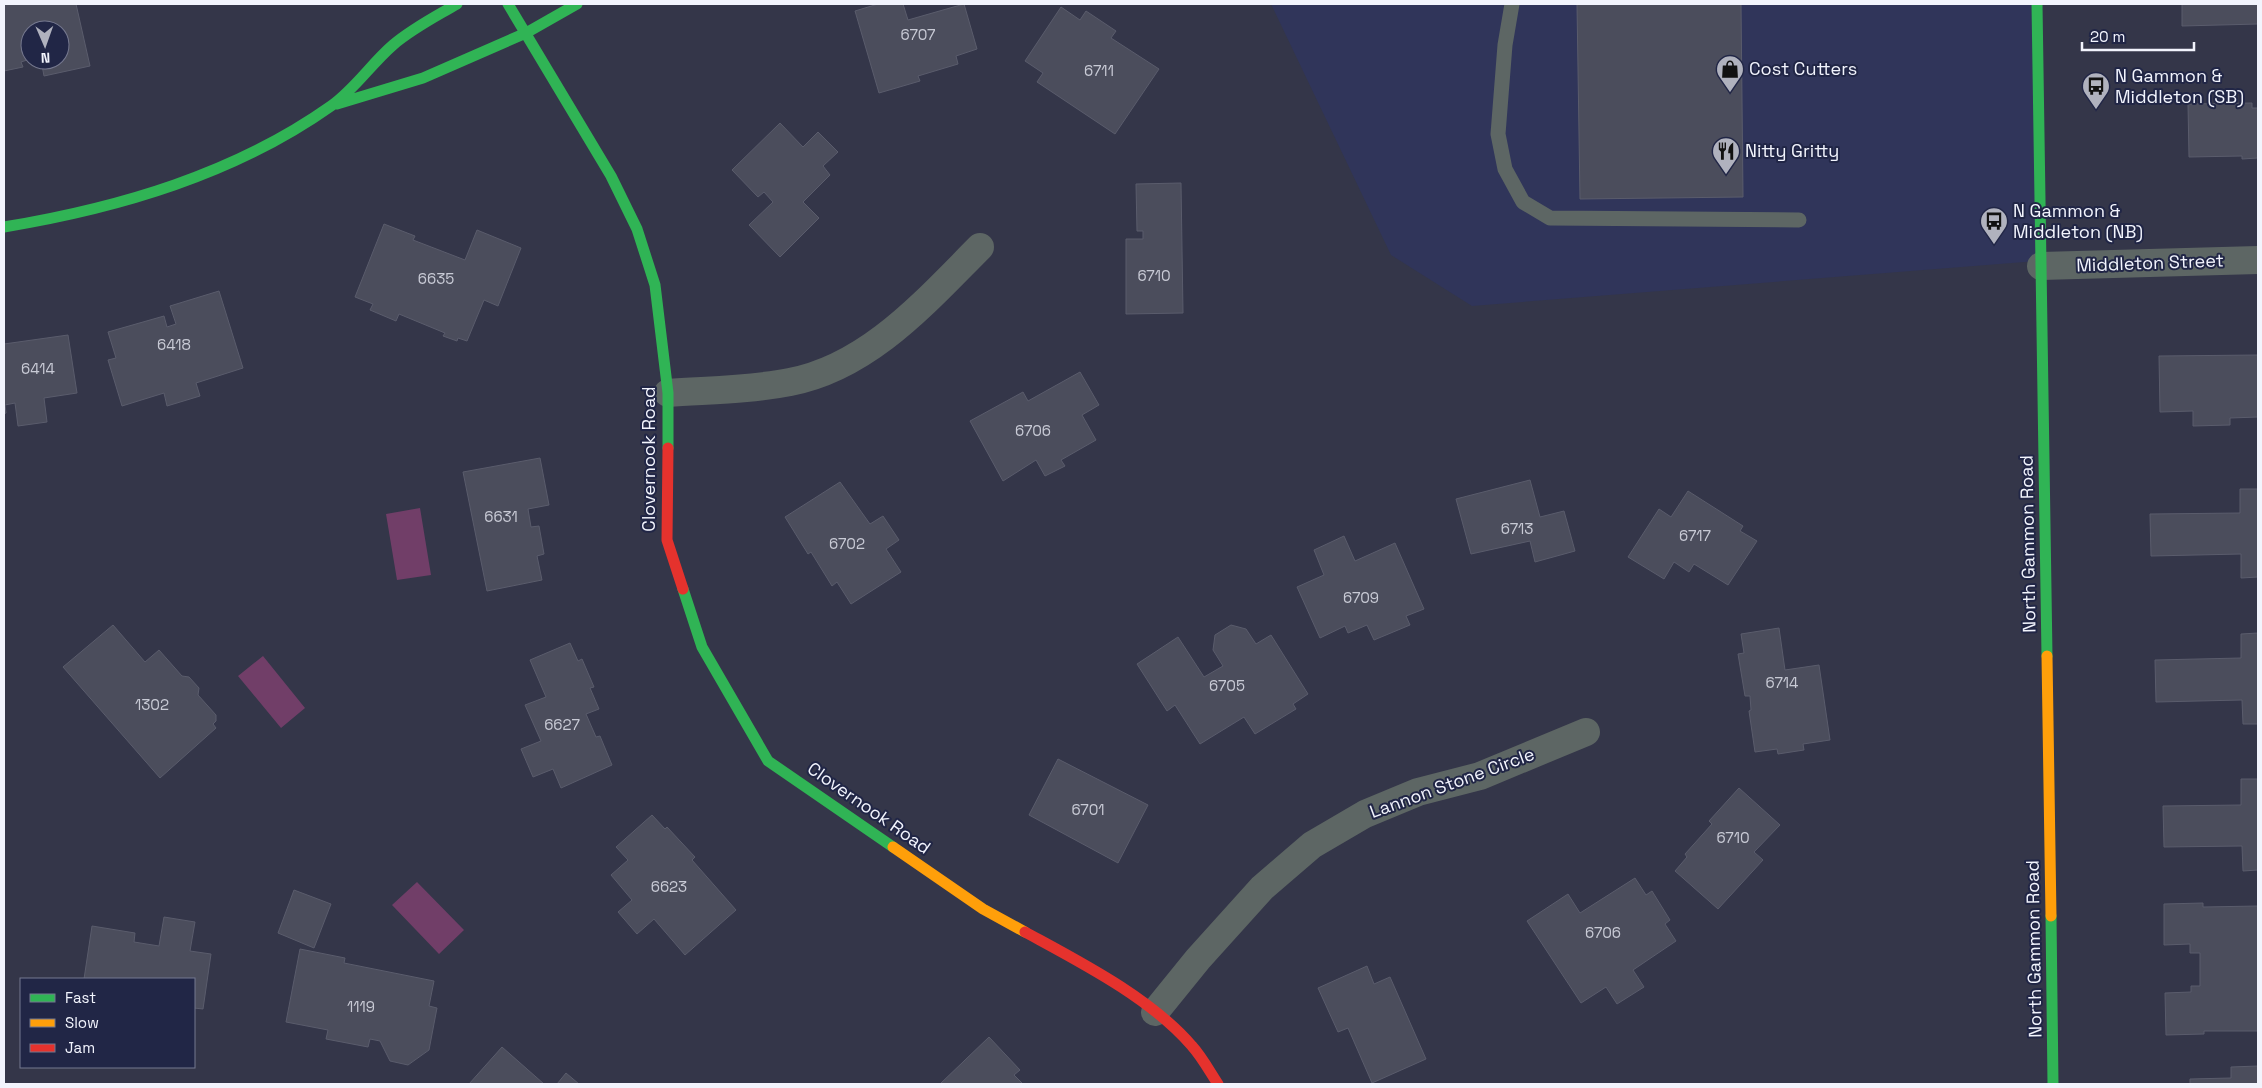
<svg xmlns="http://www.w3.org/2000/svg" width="2262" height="1088" viewBox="0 0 2262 1088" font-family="'Space Grotesk',sans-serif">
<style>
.built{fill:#30355a}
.water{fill:#713e68}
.building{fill:#4b4d5c;stroke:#5a5c6c}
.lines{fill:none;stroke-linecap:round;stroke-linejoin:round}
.lane{stroke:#5d6664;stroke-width:15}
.street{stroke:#5d6664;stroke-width:28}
.fast{stroke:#30b455;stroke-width:11}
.slow{stroke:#ff9f0a;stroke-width:11}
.jam{stroke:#e5322d;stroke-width:11}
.labels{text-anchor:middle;stroke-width:4;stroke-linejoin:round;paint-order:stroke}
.number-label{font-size:15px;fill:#c8cad5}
.poi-label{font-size:18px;fill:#f2f4fd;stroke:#212646;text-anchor:start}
.street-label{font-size:18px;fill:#f2f4fd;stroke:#212646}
</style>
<rect width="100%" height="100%" fill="#343649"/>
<path class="built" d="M1271 4H2034L2036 261 1472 306 1391 255Z"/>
<path class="water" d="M420 508 431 575 397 580 386 514Z
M263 656 305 708 281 728 238 676Z
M417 882 464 930 439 954 392 905Z"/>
<path class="building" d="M4 4H76L90 66 44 76 41 60H60V30H30V59L21 62 23 67 4 71Z
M878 4H903L908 20 964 4 977 49 956 56 958 64 918 76 920 81 879 93 855 11Z
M1577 4H1741L1743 197 1580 199Z
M2182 4H2258V24L2182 26Z
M1061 7 1080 20 1086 11 1116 31 1111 38 1159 69 1115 134 1037 82 1043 73 1025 61Z
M2252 103V108H2258V161V158L2242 159V156L2189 157 2188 104Z
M780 123 803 147 818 132 838 152 823 166 830 175 803 202 819 218 780 257 749 225 773 202 764 192 758 197 732 170Z
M1181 183 1183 313 1126 314V239H1143V231H1137L1136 184Z
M384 224 415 236 413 240 465 260 477 230 521 248 498 306 484 300 467 341 458 338 457 341 443 336 445 333 399 314 396 321 370 310 373 304 355 297Z
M219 291 243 368 196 383 200 396 167 406 164 393 122 406 108 360 116 358 108 332 164 316 167 327 176 324 170 306Z
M68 335 77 393 44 398 47 422 18 426 15 403 5 405 6 413 4 414V344Z
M2258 355V417L2230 418V425L2193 426V411L2160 412 2159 356Z
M1080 372 1099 405 1082 415 1096 440 1061 460 1065 466 1045 476 1036 460 1003 481 970 421 1023 392 1028 401Z
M540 458 549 505 528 509 531 527 539 526 544 554 537 556 542 580 487 591 463 472Z
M1530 480 1540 517 1564 511 1575 551 1535 562 1530 541 1471 554 1456 499Z
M840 482 870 524 883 516 899 540 886 549 901 572 851 604 837 582 832 586 811 552 808 554 785 517Z
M2240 489H2258V577L2241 578V554L2151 556 2150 514 2240 513Z
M1688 491 1743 526 1740 531 1757 541 1728 585 1694 564 1689 572 1674 562 1664 579 1628 557 1659 509 1671 517Z
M1344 536 1355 561 1395 543 1424 609 1406 616 1410 625 1374 640 1367 625 1348 633 1345 626 1320 638 1297 587 1324 575 1314 550Z
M113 625 145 662 159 650 182 676 189 677 199 688 198 695 216 715V721L213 724 216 728 160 778 63 667Z
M1231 625 1246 629 1256 644 1271 635 1308 694 1293 704 1296 709 1255 734 1244 717 1200 744 1175 705 1167 711 1137 664 1178 637 1204 677 1223 666 1213 650 1215 635Z
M1779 628 1785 670 1819 665 1830 740 1803 744 1804 750 1778 754 1777 749 1755 752 1749 711 1751 710 1750 696H1745L1738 654 1744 653 1741 634Z
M2258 633V724H2243L2242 700 2156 702 2155 660 2241 658V634Z
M570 643 578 661 582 659 594 687 590 688 599 709 586 714 596 737 600 736 612 765 561 788 553 769 533 777 521 749 541 741 525 705 546 697 530 660Z
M1058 759 1148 805 1118 863 1029 815Z
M2241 779H2258V870L2243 871 2242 846 2164 847 2163 806 2241 805Z
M1739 788 1780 825 1754 852 1763 860 1718 909 1675 871 1687 857 1685 854 1712 824 1709 821Z
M652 815 665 829 667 827 695 857 692 860 736 910 685 955 654 919 637 934 618 912 632 900 611 875 628 860 616 847Z
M1635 878 1646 895 1652 891 1670 920 1665 924 1676 941 1633 970 1644 987 1617 1004 1606 987 1581 1003 1527 921 1568 894 1580 913Z
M294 890 331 904 314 948 278 933Z
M2203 903V907L2258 906V1031H2204V1034L2166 1035 2165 993 2191 992V986H2200V953H2190V944L2164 945V904Z
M164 917 195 922 190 951 211 954 203 1009 194 1008V979H84L92 926 135 933 134 942 159 946Z
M300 949 345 958 344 963 434 981 429 1006 437 1008 429 1050 408 1065 390 1061 380 1041 370 1039 368 1047 326 1039 328 1030 286 1022Z
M1367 966 1374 984 1390 977 1426 1059 1372 1083 1348 1028 1338 1032 1318 988Z
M989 1037 1020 1070 1014 1075 1023 1084H940Z
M502 1047 544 1084H469Z
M2258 1066V1084H2190V1079L2231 1078V1067Z
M566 1073 579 1084H557Z"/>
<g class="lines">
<path class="lane" d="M1512 4 1505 45 1498 134 1505 169 1523 202 1550 218 1799 220"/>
<path class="street" d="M2041 266 2258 260
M668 393C708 390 750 390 790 382 869 367 926 301 980 247
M1155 1012 1198 959 1262 888 1312 845 1365 814 1418 792 1480 776 1586 732"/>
<path class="fast" d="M508 4 611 176 637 229 655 285 668 393V448
M2037 4 2047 656
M337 104 423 78 526 33 577 4
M4 227C119 208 235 174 331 106 355 89 371 64 393 45 413 28 435 17 457 4
M683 589 702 647 768 761 893 847
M2051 916 2053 1084"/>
<path class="slow" d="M2047 656 2051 916
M893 847 983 909 1025 932"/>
<path class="jam" d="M668 448 667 540 683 589
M1025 932C1080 962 1151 998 1192 1046 1202 1057 1210 1072 1218 1084"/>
</g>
<defs>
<g id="shop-pin" transform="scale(1.4375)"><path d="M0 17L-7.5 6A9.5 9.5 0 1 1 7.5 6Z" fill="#b0b2be" stroke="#212646"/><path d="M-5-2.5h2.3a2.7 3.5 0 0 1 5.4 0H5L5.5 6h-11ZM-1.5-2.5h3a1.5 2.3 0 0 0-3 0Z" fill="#111"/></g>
<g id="bus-pin" transform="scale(1.4375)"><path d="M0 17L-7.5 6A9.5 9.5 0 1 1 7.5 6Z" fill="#b0b2be" stroke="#212646"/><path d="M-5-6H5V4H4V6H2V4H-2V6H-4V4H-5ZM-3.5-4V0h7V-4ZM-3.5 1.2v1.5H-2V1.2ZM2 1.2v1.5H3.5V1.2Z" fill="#111"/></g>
<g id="restaurant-pin" transform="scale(1.4375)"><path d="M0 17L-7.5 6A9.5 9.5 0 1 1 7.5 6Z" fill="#b0b2be" stroke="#212646"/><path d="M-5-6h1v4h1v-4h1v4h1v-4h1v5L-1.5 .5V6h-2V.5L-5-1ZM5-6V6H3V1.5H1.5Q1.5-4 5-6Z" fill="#111"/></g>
</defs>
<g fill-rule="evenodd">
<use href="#shop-pin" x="1730" y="69"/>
<use href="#bus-pin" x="2096" y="86"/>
<use href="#restaurant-pin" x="1726" y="151"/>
<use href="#bus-pin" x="1994" y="221"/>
</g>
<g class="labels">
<g class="number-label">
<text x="918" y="40">6707</text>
<text x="1099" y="76">6711</text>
<text x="1154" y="281">6710</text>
<text x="436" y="284">6635</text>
<text x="174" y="350">6418</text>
<text x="38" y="374">6414</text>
<text x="1033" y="436">6706</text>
<text x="501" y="522">6631</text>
<text x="1517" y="534">6713</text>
<text x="1695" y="541">6717</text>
<text x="847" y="549">6702</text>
<text x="1361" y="603">6709</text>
<text x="1782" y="688">6714</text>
<text x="1227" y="691">6705</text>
<text x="152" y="710">1302</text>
<text x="562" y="730">6627</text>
<text x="1088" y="815">6701</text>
<text x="1733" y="843">6710</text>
<text x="669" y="892">6623</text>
<text x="1603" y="938">6706</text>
<text x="361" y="1012">1119</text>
</g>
<g class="poi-label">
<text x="1749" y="75">Cost Cutters</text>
<text x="2115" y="82">N Gammon &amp;<tspan x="2115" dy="21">Middleton (SB)</tspan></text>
<text x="1745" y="157">Nitty Gritty</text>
<text x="2013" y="217">N Gammon &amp;<tspan x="2013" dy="21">Middleton (NB)</tspan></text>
</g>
<g class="street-label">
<text transform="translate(2150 263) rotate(-2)" y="6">Middleton Street</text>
<text transform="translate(649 459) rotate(-90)" y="6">Clovernook Road</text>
<text transform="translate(2028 544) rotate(-91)" y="6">North Gammon Road</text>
<text transform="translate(1452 783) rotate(-20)" y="6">Lannon Stone Circle</text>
<text transform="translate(869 808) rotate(35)" y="6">Clovernook Road</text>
<text transform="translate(2034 949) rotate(-91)" y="6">North Gammon Road</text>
</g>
</g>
<rect width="2262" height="1088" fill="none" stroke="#f2f4fd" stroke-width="10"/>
<rect x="20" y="978" width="175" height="90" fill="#212646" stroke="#75788f"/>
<rect x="30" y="994" width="25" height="8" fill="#30b455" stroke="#75788f"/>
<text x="65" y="1003" font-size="15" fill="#f2f4fd">Fast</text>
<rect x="30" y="1019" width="25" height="8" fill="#ff9f0a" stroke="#75788f"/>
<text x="65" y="1028" font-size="15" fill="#f2f4fd">Slow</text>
<rect x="30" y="1044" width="25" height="8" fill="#e5322d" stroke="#75788f"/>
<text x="65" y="1053" font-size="15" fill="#f2f4fd">Jam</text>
<g transform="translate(45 45) rotate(178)"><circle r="24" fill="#212646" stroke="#75788f"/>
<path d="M0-4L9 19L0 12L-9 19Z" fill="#b0b2be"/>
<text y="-8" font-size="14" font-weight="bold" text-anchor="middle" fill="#f2f4fd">N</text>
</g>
<path d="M2082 42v8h112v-8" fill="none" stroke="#f2f4fd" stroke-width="2.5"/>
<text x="2090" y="42" font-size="15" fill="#f2f4fd" stroke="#212646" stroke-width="4" paint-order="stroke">20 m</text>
</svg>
